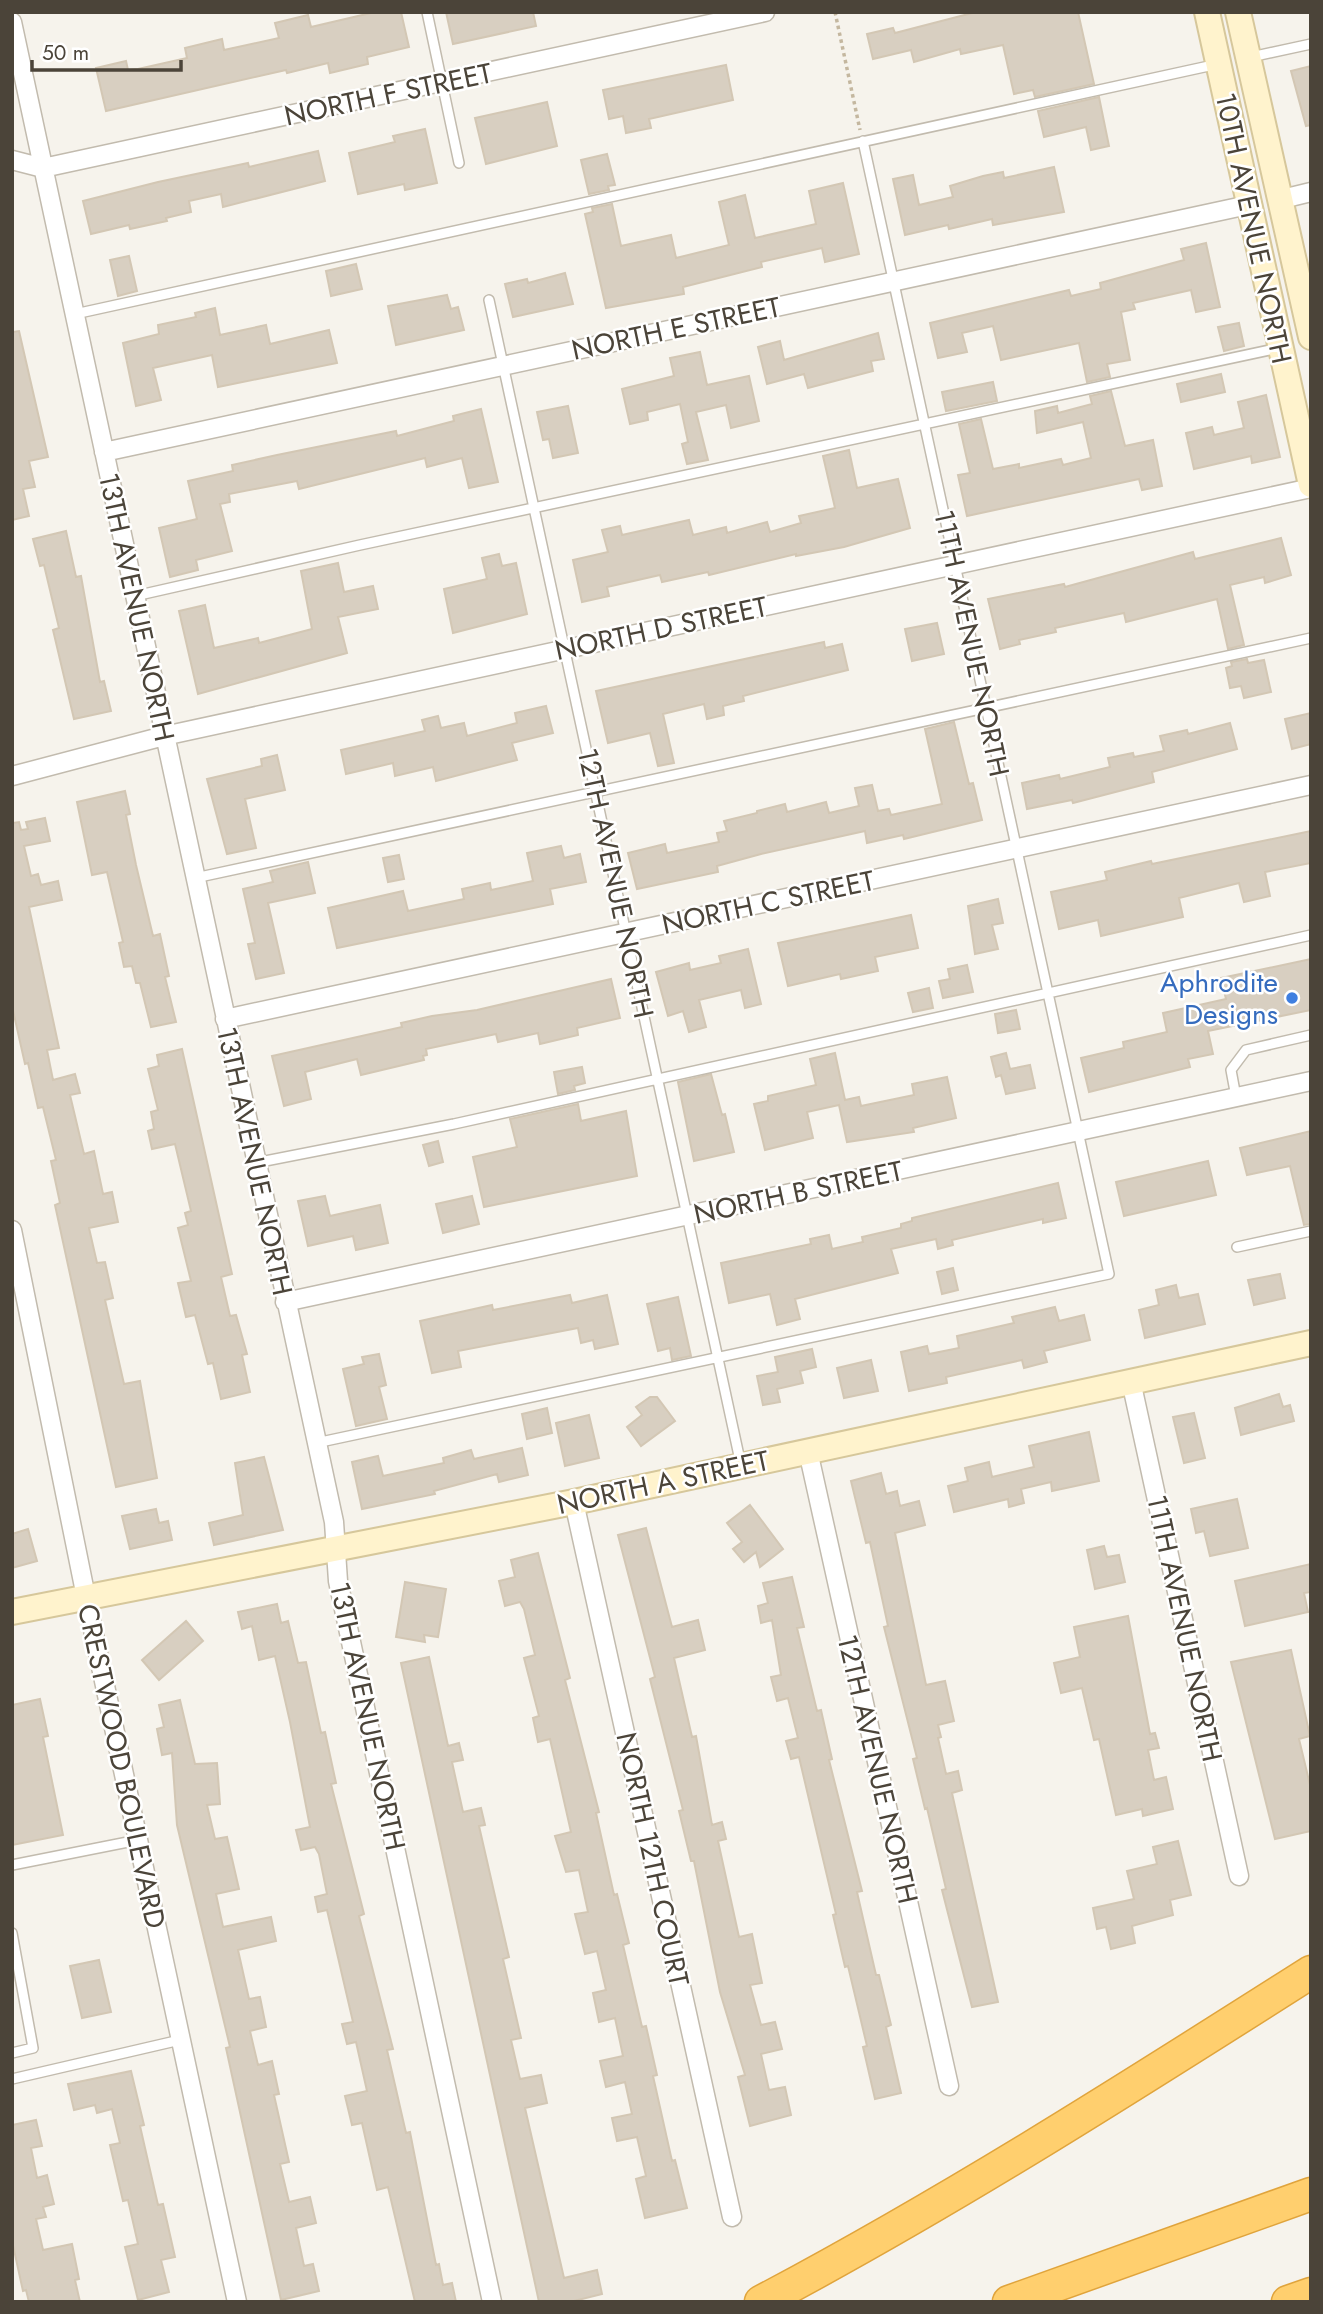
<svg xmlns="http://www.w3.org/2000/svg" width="1323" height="2314" viewBox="0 0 1323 2314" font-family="Jost,sans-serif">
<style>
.building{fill:#d8cfc1;stroke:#d3c7b4;stroke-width:2}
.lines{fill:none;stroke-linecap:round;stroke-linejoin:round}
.lane-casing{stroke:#c2bbae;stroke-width:12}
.street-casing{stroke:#c2bbae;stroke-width:21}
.secondary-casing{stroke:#d6c79b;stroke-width:28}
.highway-casing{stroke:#e0a43c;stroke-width:35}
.path{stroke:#c4b79f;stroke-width:3.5;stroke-dasharray:3.5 3.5;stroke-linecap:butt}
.lane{stroke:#fff;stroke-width:9}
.street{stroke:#fff;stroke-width:18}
.secondary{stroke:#fff3cd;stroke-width:24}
.highway{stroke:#ffcf6e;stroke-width:32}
.shop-dot{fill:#3f7fe0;stroke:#fff;stroke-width:2.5}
.labels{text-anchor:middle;stroke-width:5;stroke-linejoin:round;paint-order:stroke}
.street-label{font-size:28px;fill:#4b4439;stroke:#fff}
.shop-label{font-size:28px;fill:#366cbe;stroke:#fff;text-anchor:end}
</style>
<rect width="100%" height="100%" fill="#f6f3ec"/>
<path class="building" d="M375 12H401L409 47 367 57 368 64 330 73 328 63 287 73 286 70 106 111 96 68 126 61 128 70 138 69 187 58 185 48 222 39 224 50 279 38 275 23 308 15 311 27Z
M446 12H533L536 26 453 44Z
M976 12H1078L1094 84 1035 97 1033 90 1014 94 1003 45 961 54 960 49 914 62 911 50 873 59 867 34 893 28 895 33Z
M726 65 733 100 649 119 651 128 626 133 623 116 609 119 603 90Z
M1311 66V125L1306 126 1291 71Z
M1099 97 1109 146 1091 150 1086 127 1044 137 1038 111Z
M547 102 557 146 486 164 475 118Z
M425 129 437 183 405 190 404 184 358 194 349 153 395 142 393 136Z
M318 151 325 181 223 207 221 194 189 201 191 212 166 218 167 221 130 229 129 225 91 234 83 201 158 182 248 163 249 167Z
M607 154 615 185 608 186 609 190 589 194 581 160Z
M1054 167 1064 212 993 225 992 219 949 229 948 225 905 235 893 179 913 175 919 205 953 197 950 186 983 176 1003 172 1004 178Z
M843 183 859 254 825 262 822 248 761 262 762 267 683 287 684 294 606 308 585 214 593 212 592 208 612 204 621 246 671 235 676 258 729 245 719 202 745 195 755 238 816 224 809 191Z
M1206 243 1220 307 1196 312 1191 290 1133 303 1135 309 1121 312 1130 360 1107 364 1110 377 1087 382 1079 343 1001 360 993 326 962 333 967 352 938 358 930 323 1069 290 1071 296 1101 289 1100 283 1184 260 1181 249Z
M129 256 137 291 118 296 110 260Z
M356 264 362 289 331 296 326 271Z
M565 273 573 304 513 317 505 284 527 279 528 283Z
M447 295 451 309 458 307 464 330 396 345 388 306Z
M215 308 220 335 266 325 270 344 329 330 337 363 218 387 212 355 153 368 161 400 136 406 123 343 159 334 158 325 196 317 195 313Z
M1239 323 1244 346 1224 351 1218 327Z
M19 331 48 457 29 461 35 487 23 489 29 516 12 520V332Z
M878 333 884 359 871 361 873 371 808 388 804 374 767 384 758 347 780 341 784 360Z
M700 352 707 385 749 376 759 421 731 428 726 405 696 412 708 460 687 464 682 444 688 442 680 404 647 412 648 420 630 424 622 389 674 376 670 358Z
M1221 374 1225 392 1181 402 1177 384Z
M993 382 997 401 946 411 942 392Z
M1111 391 1125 446 1153 440 1162 486 1142 490 1139 479 967 516 958 475 970 473 959 424 981 419 993 469 1019 464V468L1061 459 1063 465 1091 458 1083 422 1037 433 1035 411 1057 406 1058 413 1092 404 1090 396Z
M1266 395 1280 457 1252 463 1251 456 1194 469 1186 433 1212 427 1214 435 1244 428 1238 402Z
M568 406 578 453 553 458 549 439 543 440 537 412Z
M481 409 498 482 469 488 462 458 427 467 425 458 299 489 297 481 229 494 230 502 220 504 232 551 196 560 198 570 170 577 159 528 197 519 188 481 233 471 232 465 277 455 396 431 397 436 454 421 453 416Z
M849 450 857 488 898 479 910 528 844 547 796 556V554L709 575 708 572 662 582 660 575 607 587 609 596 582 602 573 560 608 552 602 530 620 526 622 535 689 520 693 535 726 527 727 533 767 522 770 532 801 523 799 516 835 508 823 456Z
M66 531 76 577 81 576 100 682 104 681 111 711 74 719 53 630 59 628 44 565 40 566 33 539Z
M1281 538 1291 575 1265 583 1264 577 1230 585 1244 645 1228 649 1217 599 1126 622 1124 613 1055 628 1056 632 1019 640 1020 644 1000 649 988 599 1064 584 1065 587 1193 552 1195 559Z
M499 554 502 566 516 563 527 614 453 633 444 589 487 579 482 558Z
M338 563 344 592 373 586 378 609 338 617 347 653 198 694 179 611 205 605 214 648 258 638 259 643 312 629 301 571Z
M937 623 944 654 912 661 905 629Z
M824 642 825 648 842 644 848 670 743 696 744 701 723 706 724 715 707 719 704 704 663 714 674 763 658 766 650 733 608 743 596 691Z
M1247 659 1248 663 1264 660 1271 692 1244 698 1241 686 1230 688 1226 668 1232 666 1231 662Z
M546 706 553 733 512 743 517 760 436 781 433 767 395 776 393 763 346 774 341 750 425 731 422 720 438 716 441 728 464 723 467 736 517 723 515 713Z
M1311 713V744L1292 749 1285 719Z
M954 722 969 784 973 783 982 820 904 839 903 835 867 843 865 831 761 854 717 866 718 872 637 889 628 853 665 844 667 853 719 842 717 833 727 831 724 821 757 813V811L785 804 787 812 826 802 829 813 859 806 855 788 872 785 878 811 889 809 891 815 942 804 925 729Z
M1230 723 1237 749 1152 772 1154 782 1073 803 1072 800 1027 809 1022 783 1059 775 1060 779 1110 767 1108 758 1133 753 1134 757 1164 751 1160 736 1187 730 1188 734Z
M277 755 285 790 245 799 256 848 227 854 207 779 262 766 261 759Z
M125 791 130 814 126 815 136 865 153 936 160 934 169 976 165 977 176 1022 151 1027 140 983H136L132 966 124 967 119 943 123 942 107 872 92 875 77 802Z
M45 818 50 841 24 846 31 876 38 874 41 885 58 881 62 900 29 907 59 1048 47 1050 53 1080 75 1074 80 1093 70 1095 84 1154 94 1151 103 1194 112 1192 118 1222 89 1228 97 1263 105 1262 113 1298 105 1300 124 1384 140 1381 157 1478 116 1487 55 1205 60 1203 51 1161 56 1160 43 1107 38 1108 28 1063 25 1064 12 1006V823L19 822 21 830 28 829 26 822Z
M1311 831V863L1265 872 1270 896 1244 902 1239 883 1179 898 1183 917 1101 936 1098 920 1059 929 1051 892 1107 880 1105 872 1151 861 1152 864Z
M561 846 564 858 580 854 586 882 550 889 553 904 337 948 328 908 403 891 408 911 464 899 462 889 490 883 491 890 533 881 527 853Z
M399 855 404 879 388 882 383 858Z
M308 862 315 893 268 903 284 973 256 979 248 944 255 943 243 889 273 882 270 871Z
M998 899 1003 923 992 925 998 949 975 954 968 906Z
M911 915 918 948 875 957 878 971 841 979 840 974 788 986 778 943Z
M748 949 761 1004 745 1008 741 990 699 1000 706 1027 689 1032 683 1011 668 1016 656 972 689 963 690 970 721 963 719 956Z
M1311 959V1010L1208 1031 1213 1054 1188 1059 1190 1067 1089 1092 1081 1058 1124 1048 1123 1042 1167 1032 1163 1013 1226 999 1221 978Z
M967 965 973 992 943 998 939 981 950 979 948 969Z
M611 979 620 1018 577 1028 578 1035 540 1044 538 1033 498 1042 496 1034 426 1049 427 1055 423 1056 424 1060 361 1075 357 1059 305 1072 311 1099 284 1106 272 1056 402 1027 401 1023 432 1016 477 1010Z
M929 988 933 1008 913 1012 908 993Z
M1016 1010 1020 1029 998 1033 995 1014Z
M182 1049 232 1274 221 1277 230 1316 236 1315 247 1354 242 1355 250 1392 221 1399 213 1363 208 1364 195 1315 186 1317 178 1283 191 1281 178 1228 188 1225 185 1213 191 1211 175 1144 152 1149 148 1131 154 1129 151 1112 158 1110 148 1069 159 1066 157 1055Z
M835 1053 845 1100 859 1097 861 1106 914 1095 912 1084 947 1077 956 1118 913 1128 914 1132 847 1142 839 1105 807 1112 813 1138 765 1150 754 1104 768 1101V1096L816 1085 810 1059Z
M1006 1053 1010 1069 1030 1065 1035 1088 1006 1094 1001 1075 996 1077 991 1057Z
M582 1067 585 1083 574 1086 575 1090 558 1094 554 1072Z
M711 1074 722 1115 725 1114 734 1152 694 1161 678 1082Z
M578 1104 581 1121 626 1111 637 1176 484 1207 473 1157 517 1147 510 1119Z
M1311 1131V1224L1304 1225 1290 1166 1247 1175 1240 1148Z
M438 1141 443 1162 429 1166 423 1145Z
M1208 1161 1216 1195 1124 1216 1116 1182Z
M1058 1183 1066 1218 1043 1223V1219L952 1240 953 1245 938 1249 936 1239 891 1249 898 1273 795 1299 800 1319 777 1325 770 1294 729 1303 721 1263 811 1244 810 1239 829 1235 832 1249 863 1242 862 1237 901 1228V1224L912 1221V1218Z
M325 1196 330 1216 380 1205 388 1243 356 1250 353 1236 308 1246 298 1201Z
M472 1196 479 1224 443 1233 436 1204Z
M953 1268 958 1290 942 1294 937 1272Z
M1280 1274 1285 1298 1254 1305 1248 1280Z
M1176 1285 1179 1298 1198 1294 1205 1324 1145 1338 1139 1310 1159 1305 1156 1290Z
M570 1295 572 1303 607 1295 618 1344 595 1349 593 1340 581 1343 578 1328 458 1351 461 1367 432 1373 420 1321 492 1305 493 1310Z
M678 1297 691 1356 672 1360 670 1348 658 1351 647 1304Z
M1055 1307 1059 1321 1084 1315 1090 1340 1044 1351 1047 1362 1024 1368 1022 1360 946 1377 947 1383 909 1391 901 1352 927 1346 929 1354 959 1348 957 1336 1014 1323 1012 1317Z
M812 1349 816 1367 800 1371 803 1383 777 1389 780 1402 763 1405 757 1376 778 1372 775 1357Z
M379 1354 386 1385 379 1387 387 1419 356 1426 343 1369 364 1364 362 1357Z
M871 1360 878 1391 844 1398 837 1368Z
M1279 1394 1283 1407 1290 1405 1294 1421 1241 1435 1235 1408Z
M650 1397H657L675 1421 641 1446 627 1427 642 1415 636 1407Z
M547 1408 552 1433 527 1439 522 1414Z
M1194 1413 1205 1458 1184 1463 1173 1417Z
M589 1415 599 1458 565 1466 556 1423Z
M1089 1432 1099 1481 1052 1491 1051 1482 1021 1489 1024 1503 1009 1507 1008 1499 954 1512 948 1486 968 1481 965 1468 989 1462 992 1477 1034 1467 1029 1446Z
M522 1448 528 1475 499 1482 497 1474 434 1491 435 1494 362 1509 352 1462 378 1456 383 1476 444 1463 443 1458 471 1450 474 1459Z
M264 1457 283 1530 214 1545 209 1523 243 1515 235 1463Z
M881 1473 886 1494 897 1491 900 1506 919 1501 925 1525 895 1533 926 1685 945 1681 954 1721 938 1725 941 1737 938 1738 946 1774 958 1771 962 1790 952 1793 998 2002 972 2007 942 1890 946 1889 927 1808 925 1809 913 1759 917 1758 884 1627 888 1626 870 1542 866 1543 851 1481Z
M1237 1499 1248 1548 1210 1556 1204 1531 1196 1533 1191 1509Z
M750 1505 783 1549 760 1567 756 1552 744 1562 733 1549 742 1542 727 1523Z
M156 1509 159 1523 168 1521 172 1540 130 1549 122 1516Z
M646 1528 672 1627 698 1620 705 1650 674 1658 692 1737 696 1736 712 1825 722 1822 726 1839 718 1841 739 1937 752 1934 762 1983 750 1985 761 2025 775 2022 782 2049 761 2054 769 2090 785 2087 791 2115 750 2126 738 2077 745 2075 720 1992 694 1861H691L679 1811 683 1810 650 1679 655 1677 618 1535Z
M28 1529 37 1561 12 1568V1534Z
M1104 1546 1107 1557 1119 1555 1125 1582 1095 1589 1087 1550Z
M538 1553 570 1678 565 1680 599 1812 596 1813 614 1895 617 1894 629 1943 623 1945 642 2027 646 2026 657 2075 653 2076 672 2161 675 2160 687 2208 645 2218 636 2179 646 2176 637 2137 617 2141 612 2118 632 2114 625 2082 606 2087 600 2061 623 2056 615 2018 599 2022 593 1993 606 1990 597 1951 585 1954 575 1914 588 1912 579 1870 566 1872 555 1836 571 1832 550 1739 538 1742 533 1718 539 1716 524 1658 535 1655 524 1609 520 1602 505 1606 499 1581 515 1577 511 1560Z
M1311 1564V1592L1304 1593 1308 1612 1245 1626 1235 1581Z
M792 1577 804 1627 797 1628 817 1711 821 1710 832 1759 829 1760 862 1891 857 1892 876 1975H879L891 2025 886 2027 901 2093 875 2099 863 2047 867 2046 848 1966 845 1967 833 1915 836 1914 799 1757 791 1759 786 1741 798 1738 788 1698 777 1701 771 1677 781 1675 772 1620 761 1623 758 1606 768 1603 763 1583Z
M405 1582 446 1589 438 1637 424 1635 425 1642 396 1637Z
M277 1604 281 1623 288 1621 298 1663 306 1662 321 1733 325 1732 336 1783 331 1784 364 1914 359 1916 393 2049 387 2050 406 2133 410 2132 436 2265 439 2264 443 2285 452 2283 456 2302H415L388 2187 377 2190 362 2123 352 2125 345 2096 367 2091 356 2042 347 2044 342 2024 353 2022 327 1910 318 1912 315 1897 327 1894 319 1854 315 1847 301 1850 296 1830 310 1827 290 1722 275 1656 259 1660 252 1626 242 1629 238 1612Z
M1128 1616 1150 1734 1155 1733 1159 1748 1148 1750 1154 1780 1166 1777 1173 1809 1143 1816 1142 1809 1116 1815 1099 1739 1094 1740 1082 1688 1061 1693 1054 1663 1080 1657 1074 1627Z
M186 1621 203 1641 159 1680 142 1660Z
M1291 1650 1310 1736 1299 1739 1311 1789V1831L1275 1839 1231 1662Z
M429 1657 448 1746 459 1743 463 1760 452 1762 463 1812 481 1808 485 1825 479 1826 509 1957 503 1959 521 2038 511 2040 520 2079 541 2075 547 2103 525 2108 564 2278 597 2270 602 2294 570 2302H539L401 1663Z
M40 1699 48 1736 43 1737 63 1835 12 1845V1705Z
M180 1700 195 1764 217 1763 220 1804 207 1805 215 1839 227 1837 239 1889 216 1894 223 1927 271 1917 276 1941 238 1950 249 1999 260 1997 266 2027 250 2031 258 2065 272 2061 279 2094 274 2095 289 2162 280 2164 289 2202 310 2197 316 2223 296 2228 304 2266 313 2264 319 2291 281 2300 226 2048 230 2047 177 1825 172 1753 162 1755 157 1729 164 1727 159 1705Z
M1178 1841 1191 1895 1170 1900 1173 1915 1132 1926 1135 1943 1111 1949 1106 1927 1097 1929 1093 1908 1134 1899 1127 1871 1157 1864 1153 1847Z
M99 1960 111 2012 82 2018 70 1966Z
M131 2071 144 2125 140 2126 158 2205 163 2204 175 2257 161 2260 169 2292 138 2300 125 2247 138 2244 128 2200 123 2201 110 2145 120 2143 112 2109 97 2113 95 2105 74 2110 68 2084Z
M36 2120 42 2146 31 2148 37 2178 47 2175 54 2204 43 2207 46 2217 36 2219 43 2250 72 2244 79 2279 75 2280 80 2302H29L26 2290 23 2291 12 2241V2125Z"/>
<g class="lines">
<g class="lane-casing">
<path id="lane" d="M427 12 459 163
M1251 57 1311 44
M489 300 741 1465
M75 314 1218 64
M135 596 360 545 1279 348
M195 878 1311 638
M1236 1097 1231 1070 1246 1050 1311 1035
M255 1163 454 1124 1311 935
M1237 1247 1311 1231
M316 1443 1109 1274 863 141
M12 1865 138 1840
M12 1933 33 2048 12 2053
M12 2079 180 2040"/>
</g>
<g class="street-casing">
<path id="street" d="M12 22 334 1522 338 1581 492 2302
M12 160 43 168 765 12
M1278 200 1311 192
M104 452 1248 205
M12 776 164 736 1311 488
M225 1019 1311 785
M12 1230 86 1597 237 2302
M285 1302 1311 1081
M1131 1381 1239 1876
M808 1451 949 2086
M574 1502 732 2217"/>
</g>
<g class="secondary-casing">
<path id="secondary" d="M1207 12 1311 485
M1238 12 1311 337
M12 1612 574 1502 1311 1343"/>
</g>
<g class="highway-casing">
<path id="highway" d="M761 2302C950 2202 1130 2087 1311 1972
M1009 2302 1311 2194
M1288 2302 1311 2294"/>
</g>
<path class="path" d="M835 12 860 130"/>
<use href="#lane" class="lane"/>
<use href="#street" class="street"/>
<use href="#secondary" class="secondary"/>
<use href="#highway" class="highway"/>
</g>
<circle class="shop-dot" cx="1292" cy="998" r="7"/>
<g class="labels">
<g class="street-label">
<text transform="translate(388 94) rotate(-12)" y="10">NORTH F STREET</text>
<text transform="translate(1254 228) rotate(78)" y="10">10TH AVENUE NORTH</text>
<text transform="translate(676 328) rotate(-12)" y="10">NORTH E STREET</text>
<text transform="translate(137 607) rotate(78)" y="10">13TH AVENUE NORTH</text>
<text transform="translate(661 628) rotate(-12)" y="10">NORTH D STREET</text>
<text transform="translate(972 643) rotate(78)" y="10">11TH AVENUE NORTH</text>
<text transform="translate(616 883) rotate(78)" y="10">12TH AVENUE NORTH</text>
<text transform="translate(768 902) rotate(-12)" y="10">NORTH C STREET</text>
<text transform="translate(255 1161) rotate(78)" y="10">13TH AVENUE NORTH</text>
<text transform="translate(798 1192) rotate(-12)" y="10">NORTH B STREET</text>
<text transform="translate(663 1482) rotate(-12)" y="10">NORTH A STREET</text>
<text transform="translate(1185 1628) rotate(78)" y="10">11TH AVENUE NORTH</text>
<text transform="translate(368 1716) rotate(78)" y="10">13TH AVENUE NORTH</text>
<text transform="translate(122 1766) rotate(78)" y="10">CRESTWOOD BOULEVARD</text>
<text transform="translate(878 1769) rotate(77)" y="10">12TH AVENUE NORTH</text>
<text transform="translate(653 1859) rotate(78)" y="10">NORTH 12TH COURT</text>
</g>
<g class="shop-label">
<text x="1278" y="992">Aphrodite<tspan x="1278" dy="32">Designs</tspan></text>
</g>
</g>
<rect width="1323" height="2314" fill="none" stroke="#4b4439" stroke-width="28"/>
<path d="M32 60v10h149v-10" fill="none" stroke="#4b4439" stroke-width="3.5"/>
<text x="42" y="60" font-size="21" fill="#4b4439" stroke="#ffffff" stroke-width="5" paint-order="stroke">50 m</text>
</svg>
